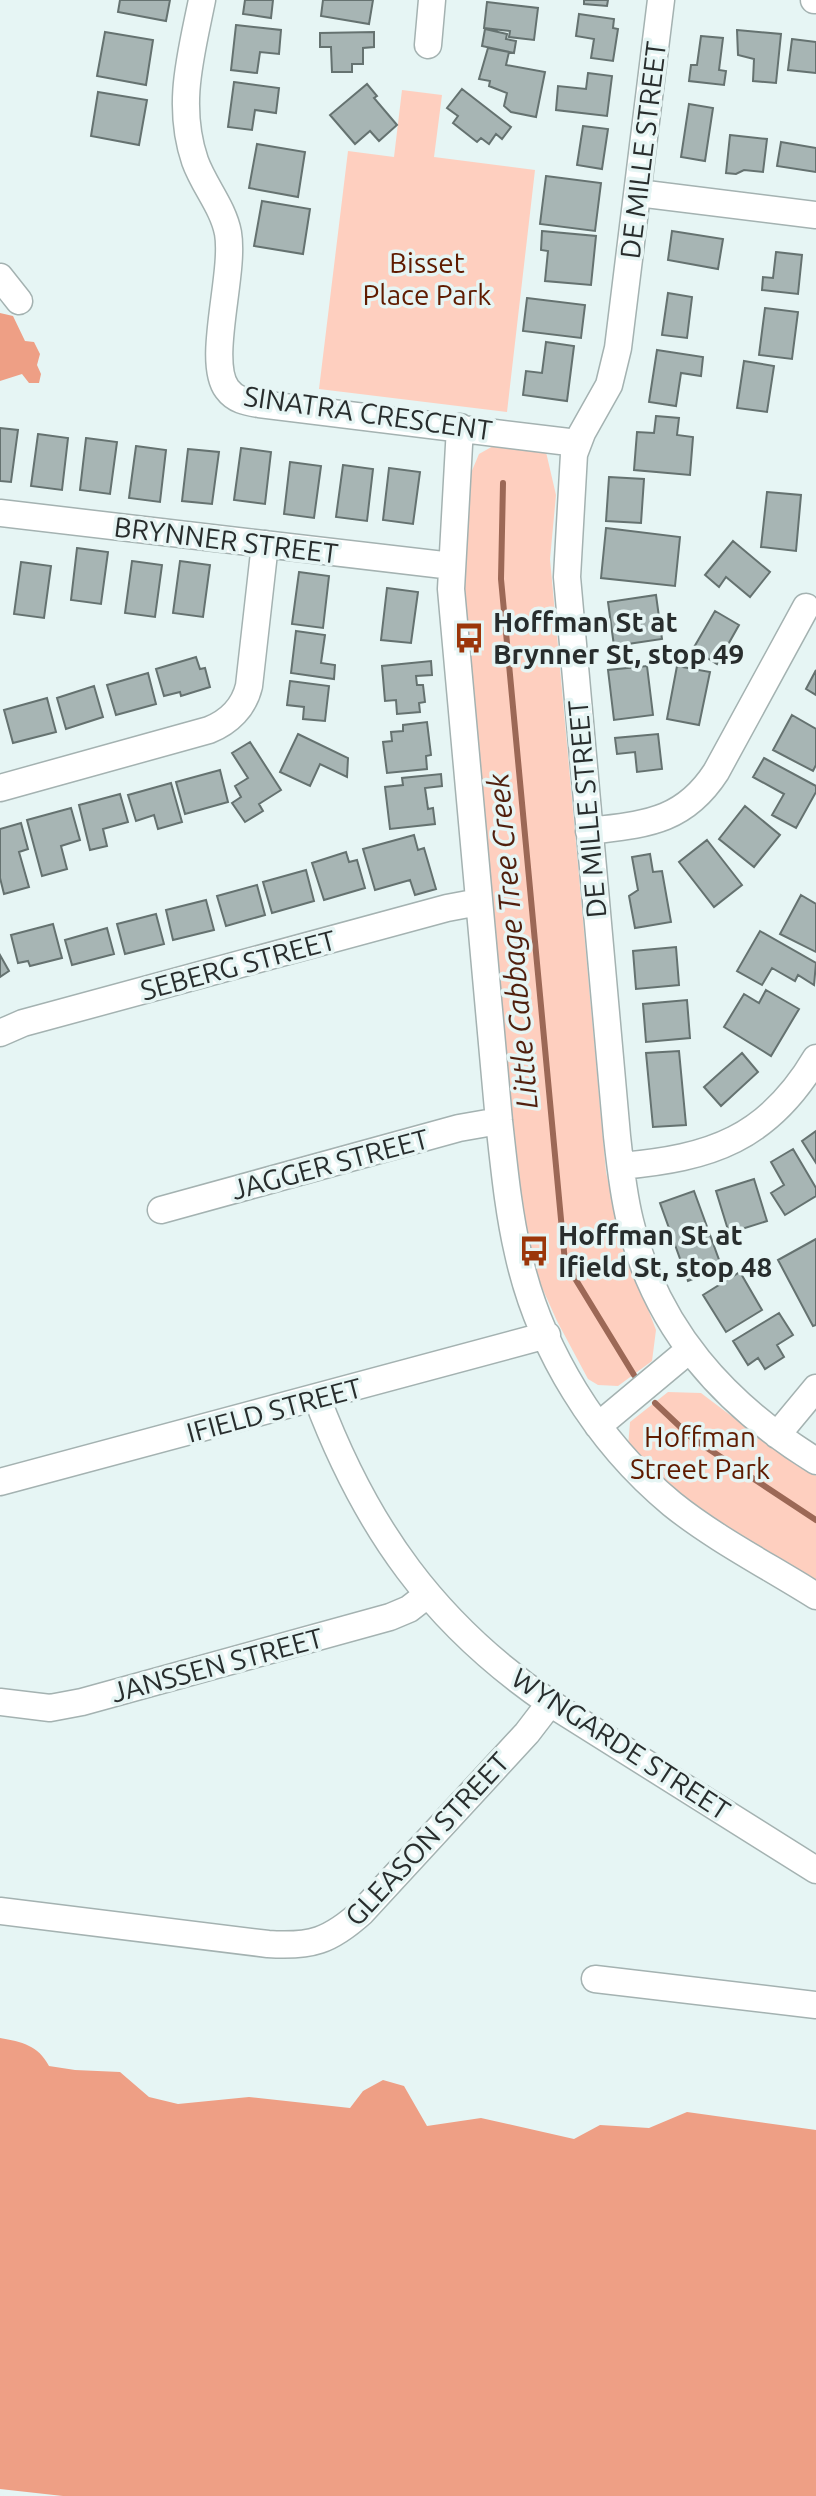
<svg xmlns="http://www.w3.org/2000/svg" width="816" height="2496" viewBox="0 0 816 2496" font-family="Ubuntu,sans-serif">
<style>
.green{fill:#fecfbf}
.forest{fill:#ee9f85}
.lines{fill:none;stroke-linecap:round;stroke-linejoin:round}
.stream{stroke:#9c6856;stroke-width:6}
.building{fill:#a7b5b4;stroke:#657270;stroke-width:2}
.minor-casing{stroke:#a4b2b1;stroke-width:29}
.minor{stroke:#fff;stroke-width:26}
.labels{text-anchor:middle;stroke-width:7;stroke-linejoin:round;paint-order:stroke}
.street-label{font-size:28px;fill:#282d2d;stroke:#e6f5f4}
.park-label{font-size:28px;fill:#5f1b00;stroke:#e6f5f4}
.poi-label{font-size:28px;font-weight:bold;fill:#282d2d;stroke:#e6f5f4;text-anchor:start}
.water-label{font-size:30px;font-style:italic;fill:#501f0d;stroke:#e6f5f4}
</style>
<rect width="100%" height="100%" fill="#e6f5f4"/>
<path class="green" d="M402 90 442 95 434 157 535 170 507 412 319 389 348 151 394 157Z
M495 445 546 452 556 495 550 559 606 1172 620 1235 656 1330 652 1361 618 1386 598 1385 588 1379 557 1321 531 1263 510 1123 461 564 471 473 479 454Z
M668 1392 701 1393 783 1455 816 1476V1582L661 1486 628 1447 630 1422Z"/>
<path class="forest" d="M0 313 13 316 25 341 34 342 40 354 37 365 41 374 39 383H29L22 374 0 381Z
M0 2038C22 2042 38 2045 49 2066L75 2070 120 2072 149 2097 178 2104 249 2097 350 2108 363 2091 383 2080 404 2086 427 2126 481 2118 574 2139 600 2125 649 2128 687 2112 816 2130V2496H63L0 2489Z"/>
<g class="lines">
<path class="stream" d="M503 483 501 579 565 1262 634 1375
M655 1403 692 1438 816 1520"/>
</g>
<path class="building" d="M120 0H170L166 21 118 12Z
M245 0H273L271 18 243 14Z
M323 0H373L369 24 321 16Z
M584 0H608L607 6 584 4Z
M487 2 538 8 534 40 509 37 510 31 484 28Z
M579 14 614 19 613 28 618 29 613 61 591 58 594 39 576 36Z
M236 25 281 30 279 54 260 52 257 73 231 70Z
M485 29 507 34 506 39 516 41 514 53 482 46Z
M737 30 781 34 776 83 753 81 754 59 738 55Z
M105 32 153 40 146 85 97 76Z
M374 32V47L363 48V64H352V72H332L331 47H320V33Z
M701 36 723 38 719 70 726 71 724 85 689 81 691 65H697Z
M792 39 816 42V73L788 70Z
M488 48 509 52 506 65 545 72 536 117 511 112 504 106 507 93 489 86 490 81 479 79Z
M588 73 612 76 607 116 556 110 558 86 586 89Z
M234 82 279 88 276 113 255 110 252 130 228 127Z
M367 84 377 96 374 98 397 125 379 141 370 131 355 144 330 115Z
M462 89 511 127 502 139 496 134 489 144 481 138 477 142 453 123 458 116 447 108Z
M98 92 147 100 139 145 91 136Z
M689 104 713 108 705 161 681 157Z
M583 126 608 129 602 169 577 165Z
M730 135 767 139 763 172 744 170 736 174 726 173Z
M781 142 816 148V172L777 166Z
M257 144 305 152 298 197 249 188Z
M546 176 601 183 595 231 540 224Z
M262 201 310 209 303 254 254 246Z
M542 231 596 236 591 285 545 281 548 251 541 250Z
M672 231 723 239 718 269 668 260Z
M776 252 802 255 798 294 762 290 763 277 773 278Z
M668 293 692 297 687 338 662 335Z
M527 298 585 305 581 338 523 331Z
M765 308 798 312 792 359 759 355Z
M546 342 574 346 567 401 523 395 526 371 542 373Z
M657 350 703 357 701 376 681 373 676 406 649 402Z
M744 361 774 366 767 412 737 408Z
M656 416 679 418 677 435 693 437 690 475 634 470 637 432 654 433Z
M0 428 18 430 11 482 0 481Z
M38 434 68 438 62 490 31 486Z
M86 438 117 442 110 494 80 490Z
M136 446 166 450 160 502 129 498Z
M241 448 271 452 265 504 234 500Z
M188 449 219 452 212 504 182 501Z
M290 462 321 466 314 518 284 514Z
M343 465 373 469 367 521 336 517Z
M389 468 420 472 413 524 383 520Z
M609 477 644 479 641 523 606 521Z
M767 492 801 495 796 551 761 547Z
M606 528 680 537 675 586 601 578Z
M733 541 770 572 750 597 726 577 719 587 705 575Z
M77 548 108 552 101 604 71 600Z
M132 561 162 565 155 617 125 613Z
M180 561 210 565 203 617 173 613Z
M21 562 51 566 44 618 14 614Z
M299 572 329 576 323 628 292 624Z
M387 588 418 592 411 643 381 640Z
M656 595 662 639 614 646 608 602Z
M715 611 739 625 717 664 693 649Z
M296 631 325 635 321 663 335 665 334 679 291 673Z
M196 657 200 669 205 668 210 687 181 696 180 692 164 696 156 669Z
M431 661 432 675 416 676 417 685H423L425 702 419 703 420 712 397 714 396 700 385 701 382 666Z
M647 666 653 715 614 720 608 670Z
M677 666 710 672 699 725 667 719Z
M816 670V695L806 689Z
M148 673 156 704 116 715 107 685Z
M290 681 329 686 325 721 303 719 304 707 287 705Z
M94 686 103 717 66 729 57 698Z
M47 698 56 732 13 743 4 710Z
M792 715 816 729V765L813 771 773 750Z
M427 722 431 755 426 756 427 769 387 773 383 742 392 741 391 732 403 731V725Z
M298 734 348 758 347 777 320 764 310 786 280 772Z
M658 734 662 769 637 772 635 752 617 754 615 738Z
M250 742 281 790 259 804 263 811 245 822 232 803 241 797 235 786 248 778 232 753Z
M764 758 816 786V792L796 828 772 815 784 794 753 777Z
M220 770 228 802 185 814 176 782Z
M441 774 442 786 425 788 428 809 433 808 435 824 390 829 385 787 403 785 402 778Z
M171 783 182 822 158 829 154 815 136 821 128 795Z
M120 794 128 822 103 829 107 846 90 850 79 805Z
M745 806 780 835 754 867 719 839Z
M71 808 80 840 61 846 67 869 42 876 27 820Z
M21 823 28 849 19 852 29 887 4 894 0 878V829Z
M414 835 418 850 424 848 436 889 415 895 410 880 375 890 363 849Z
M707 840 742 885 714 907 679 862Z
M346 852 349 862 357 860 365 888 324 900 312 863Z
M650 854 653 872 662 871 671 922 635 928 629 896 638 890 632 857Z
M306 870 314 901 272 913 263 882Z
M257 885 265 915 226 926 217 896Z
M801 895 816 904V952L780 934Z
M206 900 214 930 173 940 166 910Z
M156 914 164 944 125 954 117 924Z
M53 924 62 958 30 966 28 961 18 963 11 935Z
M107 928 114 954 72 965 65 940Z
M760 931 816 963 814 985 798 975 795 981 772 968 762 985 737 971Z
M676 947 679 985 636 989 633 951Z
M0 955 9 971 0 977Z
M766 990 799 1009 771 1056 724 1027 744 994 759 1003Z
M687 1000 690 1038 646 1042 643 1004Z
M679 1051 686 1125 653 1127 646 1053Z
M742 1053 758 1072 721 1106 704 1087Z
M816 1131V1163L802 1141Z
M793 1149 816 1188V1196L785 1215 771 1193 784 1185 771 1162Z
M754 1179 767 1221 729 1233 716 1191Z
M694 1191 722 1268 688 1281 660 1203Z
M816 1239V1325L813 1326 778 1260Z
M740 1272 762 1310 726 1332 703 1295Z
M779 1313 793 1335 777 1345 784 1357 765 1369 758 1358 748 1365 733 1341Z"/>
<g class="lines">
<g class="minor-casing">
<path id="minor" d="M202 0C191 55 176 105 195 161 204 186 223 207 228 233 235 274 206 361 227 389 235 400 246 402 259 404L577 443
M661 0 618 348 609 385 582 433 574 454 567 577 617 1136C620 1164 623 1193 630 1221 656 1329 724 1404 816 1461
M814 0H816
M428 45 432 0
M638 193 816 215
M0 277 19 301
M460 427 451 589 499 1121C504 1165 508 1210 518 1253 539 1349 597 1442 672 1504 714 1538 770 1567 816 1596
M0 513 452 566
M0 788 209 730C229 722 244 707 249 686L265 544
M589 831C644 824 683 823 716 772L806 607
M0 1033 23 1023 447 908 479 902
M621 1166C711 1158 768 1139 816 1058
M161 1210 459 1128 499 1121
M317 1398C366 1528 434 1624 550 1703L816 1870
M598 1426 689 1350
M777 1435 816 1388
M0 1482 547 1335
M0 1702 50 1708 82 1702 390 1617 409 1609 427 1595
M0 1911 268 1944C311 1947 330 1941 362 1912L527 1733 550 1703
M595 1979 816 2005"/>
</g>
<use href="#minor" class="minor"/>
</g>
<defs>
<g id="bus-bare" transform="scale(2.4)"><path d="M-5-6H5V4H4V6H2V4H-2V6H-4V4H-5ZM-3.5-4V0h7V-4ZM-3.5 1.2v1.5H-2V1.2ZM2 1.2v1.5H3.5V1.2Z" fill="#9b360a" stroke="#e6f5f4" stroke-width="2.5" paint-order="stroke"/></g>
</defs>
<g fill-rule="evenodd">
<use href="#bus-bare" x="469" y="638"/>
<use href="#bus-bare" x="534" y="1251"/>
</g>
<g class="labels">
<g class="street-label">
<text transform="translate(643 150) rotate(-83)" y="10">DE MILLE STREET</text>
<text transform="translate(368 413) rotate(8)" y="10">SINATRA CRESCENT</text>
<text transform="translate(226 540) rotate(7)" y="10">BRYNNER STREET</text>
<text transform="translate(587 809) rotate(-95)" y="10">DE MILLE STREET</text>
<text transform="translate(238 965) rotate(-15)" y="10">SEBERG STREET</text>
<text transform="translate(330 1164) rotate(-15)" y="10">JAGGER STREET</text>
<text transform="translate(274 1410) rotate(-15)" y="10">IFIELD STREET</text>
<text transform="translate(217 1665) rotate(-15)" y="10">JANSSEN STREET</text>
<text transform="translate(621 1744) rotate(33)" y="10">WYNGARDE STREET</text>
<text transform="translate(427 1839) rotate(-47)" y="10">GLEASON STREET</text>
</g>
<g class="park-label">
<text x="427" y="273">Bisset<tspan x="427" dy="32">Place Park</tspan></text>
<text x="700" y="1447">Hoffman<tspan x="700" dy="32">Street Park</tspan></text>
</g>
<g class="poi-label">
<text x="493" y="632">Hoffman St at<tspan x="493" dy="32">Brynner St, stop 49</tspan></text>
<text x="558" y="1245">Hoffman St at<tspan x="558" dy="32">Ifield St, stop 48</tspan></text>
</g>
<g class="water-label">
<text transform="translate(513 941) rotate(-95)" y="10">Little Cabbage Tree Creek</text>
</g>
</g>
</svg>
